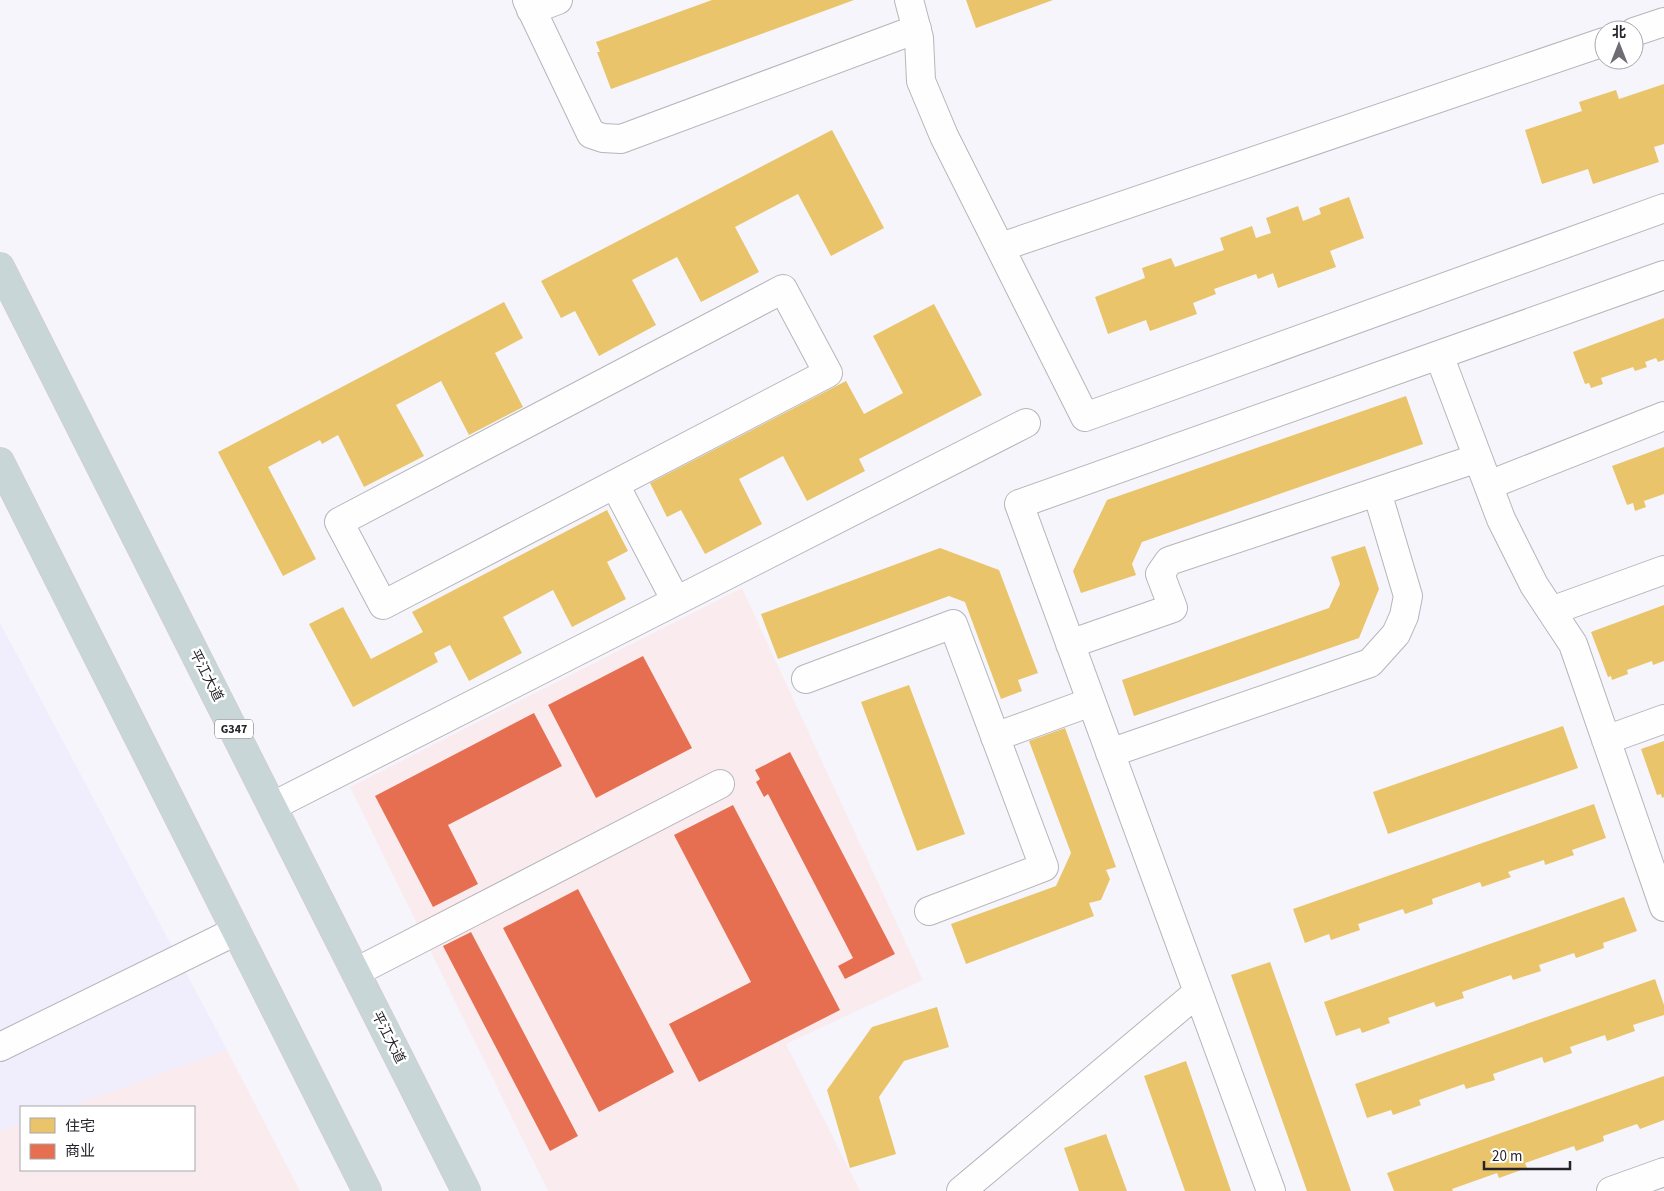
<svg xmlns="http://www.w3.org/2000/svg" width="1664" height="1191" viewBox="0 0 1664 1191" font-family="'Source Sans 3','Noto Sans SC',sans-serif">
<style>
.commercial{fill:#faebef}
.built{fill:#f0edfd}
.homes{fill:#e9c46a}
.shops{fill:#e76f51}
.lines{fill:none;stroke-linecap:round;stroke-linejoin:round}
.minor-casing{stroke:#b6b5ba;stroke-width:30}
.highway-casing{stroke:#d0cfd3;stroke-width:30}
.minor{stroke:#fefefe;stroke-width:28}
.highway{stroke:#c9d6d7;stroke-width:28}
.labels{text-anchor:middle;stroke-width:5;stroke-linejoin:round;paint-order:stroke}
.shield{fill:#fff;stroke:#67666a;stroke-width:1}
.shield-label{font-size:12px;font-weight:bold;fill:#26242a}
.street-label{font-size:14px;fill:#26242a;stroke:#fff}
</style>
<rect width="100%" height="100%" fill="#f6f5fb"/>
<path class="commercial" d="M742 588 923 980 786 1044 860 1191H548L350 787Z
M227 1050 300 1191H0V1131L21 1124V1170H194V1107H68Z"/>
<path class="built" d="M0 623 227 1050 68 1107H21V1124L0 1131Z"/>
<path class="homes" d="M712 0H854L611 89 597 52H600L596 42Z
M966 0H1053L976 28Z
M1664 84V144L1654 147 1659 162 1593 184 1588 169 1542 184 1525 130 1582 111 1579 102 1616 90 1619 99Z
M832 130 884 228 831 256 798 194 735 227 759 272 701 302 677 257 632 280 656 325 599 356 575 311 561 318 541 281Z
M1349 197 1364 238 1330 251 1336 267 1278 288 1273 273 1258 279 1256 274 1214 289 1216 294 1193 303 1197 314 1150 331 1146 320 1108 334 1095 297 1145 278 1142 268 1171 258 1175 267 1224 250 1220 238 1252 226 1256 238 1271 233 1266 218 1298 206 1303 221 1321 214 1319 208Z
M504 302 523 338 495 353 523 407 469 435 441 381 396 405 424 456 364 487 338 435 322 444 320 440 268 467 316 559 283 576 218 452Z
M934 304 982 395 859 459 865 471 807 501 783 456 739 479 762 524 705 554 681 510 667 517 650 483 846 381 864 414 903 393 873 336Z
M1664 318V360L1658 362 1656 358 1645 362 1647 367 1635 371 1633 367 1601 378 1603 384 1591 388 1589 383 1585 384 1573 352Z
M1406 396 1423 444 1142 542 1132 564 1136 575 1081 593 1073 571 1107 500Z
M1664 447V494L1644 501 1646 507 1635 511 1633 503 1627 505 1612 466Z
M607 510 628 551 607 562 626 599 572 627 553 590 503 617 522 653 469 681 450 645 434 653 438 662 353 707 309 624 343 607 371 659 423 632 412 612Z
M1365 546 1379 589 1359 638 1134 716 1122 680 1329 608 1340 584 1331 557Z
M940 548 999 570 1038 673 1018 680 1022 691 1001 699 965 602 949 596 778 659 761 614Z
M1664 605V661L1653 665 1652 661 1627 670 1628 674 1612 680 1611 676 1608 677 1591 632Z
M909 685 965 834 917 851 861 702Z
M1563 726 1578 768 1388 834 1373 792Z
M1065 728 1116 867 1106 870 1110 879 1101 900 1089 903 1094 916 966 964 951 924 1056 886 1071 853 1029 741Z
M1664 741V797L1662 798 1661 794 1657 795 1641 749Z
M1594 804 1606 838 1572 850 1574 855 1545 865 1544 860 1508 872 1511 877 1482 887 1480 882 1432 899 1433 904 1405 914 1403 909 1358 924 1360 930 1331 940 1329 934 1305 943 1293 909Z
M1624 897 1637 931 1603 943 1604 948 1576 958 1574 953 1539 965 1541 971 1513 980 1511 975 1462 992 1464 998 1436 1007 1434 1002 1388 1018 1390 1023 1362 1033 1360 1028 1336 1036 1324 1002Z
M1270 962 1351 1191H1307L1231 975Z
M1655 979 1664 1005V1015L1633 1025 1635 1031 1607 1041 1605 1035 1570 1047 1572 1053 1544 1063 1542 1057 1493 1074 1495 1080 1466 1089 1464 1084 1419 1100 1421 1105 1393 1115 1391 1110 1367 1118 1355 1084Z
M937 1007 949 1047 904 1061 879 1097 896 1154 850 1168 827 1090 872 1027Z
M1186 1061 1231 1191H1185L1144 1076Z
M1664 1076V1120L1640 1129 1637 1124 1603 1136 1604 1141 1576 1151 1574 1146 1525 1163 1527 1168 1499 1178 1497 1173 1452 1189 1453 1191H1394L1387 1173Z
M1106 1134 1127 1191H1079L1064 1148Z"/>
<path class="shops" d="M643 656 692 748 596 798 548 705Z
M534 713 562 766 448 825 478 884 433 907 375 796Z
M790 752 895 954 845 979 838 966 853 958 768 794 764 797 756 782 760 779 755 770Z
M733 805 840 1010 699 1082 669 1024 751 982 674 835Z
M578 889 674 1072 599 1112 503 928Z
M471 932 578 1136 550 1151 443 946Z"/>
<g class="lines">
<g class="minor-casing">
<path id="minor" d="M527 0 591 134 603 138 621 139 917 29
M909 0 919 38 921 81 944 136 1085 417 1664 208
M531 10 558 0
M1634 32 1664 22
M1001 247 1604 42
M783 289 828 373 383 605 339 522Z
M1439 355 1501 519 1534 585 1573 644 1664 907
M615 485 676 601
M1489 485 1664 416
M1551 611 1664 570
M1070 644 1173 608 1160 574 1169 561 1478 458
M806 679 953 624 1044 867 929 911
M995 737 1091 702
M1606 740 1664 719
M1110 753 1370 663 1396 634 1404 616 1408 596 1377 492
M273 806 1026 423
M356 972 720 784
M0 1047 236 931
M961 1191 1197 993
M1271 1191 1019 504 1664 275
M1611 1191 1664 1172"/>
</g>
<g class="highway-casing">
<path id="highway" d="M0 267 466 1191
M0 462 367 1191"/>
</g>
<use href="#minor" class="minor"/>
<use href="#highway" class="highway"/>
</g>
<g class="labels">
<rect class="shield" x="215" y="719.5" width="38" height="19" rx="4"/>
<g class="shield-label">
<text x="234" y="733">G347</text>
</g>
<g class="street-label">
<text transform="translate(207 675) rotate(63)" y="5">平江大道</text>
<text transform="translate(389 1037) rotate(63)" y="5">平江大道</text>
</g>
</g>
<rect x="20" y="1106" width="175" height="65" fill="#ffffff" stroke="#a8a7aa"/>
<rect x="30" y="1118" width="25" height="15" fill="#e9c46a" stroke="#a8a7aa"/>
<text x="65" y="1131" font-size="15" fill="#26242a">住宅</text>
<rect x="30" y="1144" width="25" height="15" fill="#e76f51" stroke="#a8a7aa"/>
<text x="65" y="1156" font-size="15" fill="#26242a">商业</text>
<g transform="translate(1619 45)"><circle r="24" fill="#ffffff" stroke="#a8a7aa"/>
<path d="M0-4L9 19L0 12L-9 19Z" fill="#6f6d73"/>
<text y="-8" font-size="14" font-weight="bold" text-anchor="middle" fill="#26242a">北</text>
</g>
<path d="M1484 1161v8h86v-8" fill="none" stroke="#26242a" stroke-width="2.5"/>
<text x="1492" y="1161" font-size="15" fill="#26242a" stroke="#ffffff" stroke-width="4" paint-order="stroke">20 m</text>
</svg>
